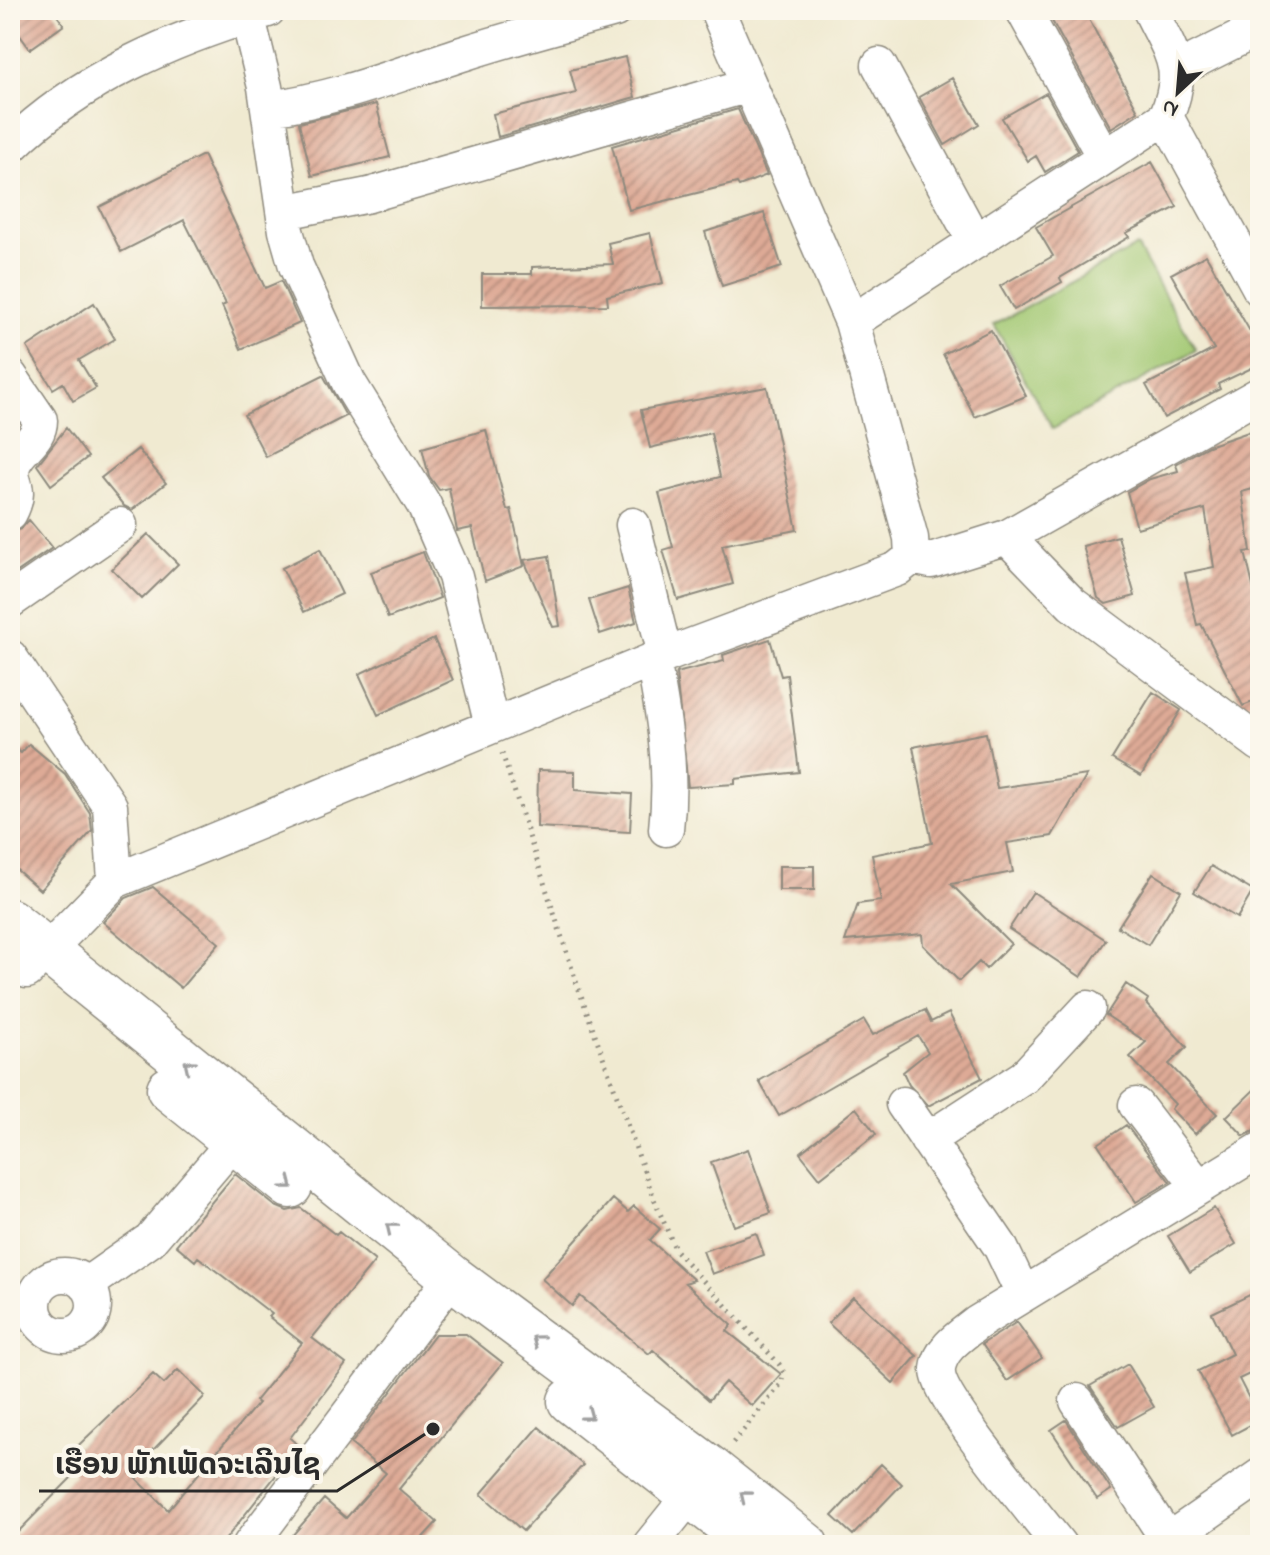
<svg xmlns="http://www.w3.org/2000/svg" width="1270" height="1555" viewBox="0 0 1270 1555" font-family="'Indie Flower','Noto Sans Lao',sans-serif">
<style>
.garden{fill:#a2c872;stroke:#667a4e;stroke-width:2}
.building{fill:url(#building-hatch)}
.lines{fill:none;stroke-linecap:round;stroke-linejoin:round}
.minor-casing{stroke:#8e8a7e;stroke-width:37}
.highway-casing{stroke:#8e8a7e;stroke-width:47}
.path{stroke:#8e8a7e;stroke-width:5;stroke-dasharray:2 6;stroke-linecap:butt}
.minor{stroke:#fff;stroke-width:34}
.highway{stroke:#fff;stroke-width:44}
.oneway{stroke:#a0a0a0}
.leader{fill:none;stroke:#2b2b2b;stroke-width:3}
.callout-dot{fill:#2b2b2b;stroke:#fbf7ec;stroke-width:3}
.callout-label{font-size:30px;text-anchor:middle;font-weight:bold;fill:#2b2b2b;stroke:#fbf7ec;stroke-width:8;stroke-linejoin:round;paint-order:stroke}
</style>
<defs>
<pattern id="building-hatch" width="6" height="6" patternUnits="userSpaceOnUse" patternTransform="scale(2)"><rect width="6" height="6" fill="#deaa96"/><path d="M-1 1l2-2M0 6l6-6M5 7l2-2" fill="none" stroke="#b48b7b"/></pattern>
</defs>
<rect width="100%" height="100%" fill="#fbf7ec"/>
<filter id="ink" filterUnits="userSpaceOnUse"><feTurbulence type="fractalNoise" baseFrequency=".0125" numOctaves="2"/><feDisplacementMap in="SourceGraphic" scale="16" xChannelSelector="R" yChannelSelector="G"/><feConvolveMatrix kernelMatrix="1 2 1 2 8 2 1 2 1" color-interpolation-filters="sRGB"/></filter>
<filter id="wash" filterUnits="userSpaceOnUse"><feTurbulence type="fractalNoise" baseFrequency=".006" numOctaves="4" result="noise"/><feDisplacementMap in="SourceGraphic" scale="32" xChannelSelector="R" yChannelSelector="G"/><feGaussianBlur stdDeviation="1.8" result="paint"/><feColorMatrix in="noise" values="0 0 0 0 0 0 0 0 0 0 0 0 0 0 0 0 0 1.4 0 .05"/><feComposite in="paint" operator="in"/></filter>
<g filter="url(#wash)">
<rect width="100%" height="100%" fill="#f0ead1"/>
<path class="garden" d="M1137 246 1196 350 1053 429 994 325Z"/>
<g id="blocks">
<path class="building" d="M10 10H53L64 25 30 49 10 22Z
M1046 10H1084L1138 111 1111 128Z
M625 57 635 97 498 137 493 114 576 93 570 70Z
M952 78 979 124 945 145 919 97Z
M1046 93 1078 151 1045 172 1036 156 1028 161 1002 118Z
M376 104 390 157 312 176 299 123Z
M738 109 767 175 739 186 737 183 629 210 612 146Z
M203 155 265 288 281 281 300 323 241 349 222 306 226 304 184 220 121 252 99 207Z
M1152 162 1177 207 1126 233 1129 237 1060 278 1062 282 1014 310 1000 286 1053 256 1036 227Z
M764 213 782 267 722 286 705 232Z
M650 233 663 283 607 296 608 305 482 306V274H532V267L613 264 608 243Z
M1206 255 1251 333 1260 329V364L1218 384 1220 389 1164 418 1146 385 1214 349 1171 274Z
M94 303 115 339 79 360 96 388 73 401 63 383 53 389 27 347Z
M991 330 1026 396 975 417 943 354Z
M323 375 346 416 266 457 244 415Z
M767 387 797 530 722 545 733 584 678 600 663 550 673 547 659 493 720 477 711 433 650 448 641 410Z
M66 428 88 457 51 485 37 465Z
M1260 428V487L1242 492 1251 551 1245 552 1260 616V699L1243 706 1201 624 1197 625 1185 573 1214 567 1205 509 1137 528 1127 492 1150 479 1178 471 1176 464 1208 446Z
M486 430 507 510 511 509 524 566 485 581 472 528 457 531 449 488 439 490 429 476 422 448Z
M138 449 166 483 132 510 124 506 101 478Z
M29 520 52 548 10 577V533L21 529Z
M148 534 178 564 142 599 112 569Z
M1118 536 1135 596 1106 604 1098 598 1083 546Z
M320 549 342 594 304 612 282 568Z
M423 552 440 598 388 618 371 572Z
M549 556 560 626 553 627 524 560Z
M628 588 636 622 600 634 589 600Z
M434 639 453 680 378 715 359 674Z
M770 639 781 676 787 675 799 772 735 779V784L688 787 676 673 724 661 723 655Z
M1153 692 1181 710 1141 776 1112 759Z
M986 733 997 788 1087 775 1052 836 1007 843 1013 872 951 884 1011 944 986 969 979 962 959 981 923 945 922 934 845 941 858 904 881 901 872 855 932 843 913 747Z
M10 744 21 753 29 744 65 774 90 813 92 831 40 890 10 864Z
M538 770 575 771V790L632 794 630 832 537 827Z
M779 866H814V890H779Z
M1211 866 1253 891 1237 918 1194 892Z
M1153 873 1181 891 1148 945 1118 927Z
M153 887 219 943 181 988 103 922 126 898Z
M1033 892 1106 940 1081 977 1009 929Z
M1126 984 1148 999 1146 1003 1187 1047 1169 1064 1217 1114 1195 1134 1171 1109 1175 1104 1130 1057 1146 1042 1106 1015Z
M925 1010 931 1022 949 1013 982 1078 928 1106 909 1085 903 1072 928 1052 918 1036 779 1116 759 1081 864 1020 873 1035Z
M1260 1084V1128L1244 1136 1226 1117Z
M856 1108 876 1134 820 1178 800 1153Z
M1126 1125 1170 1182 1136 1202 1098 1144Z
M748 1149 771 1213 734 1226 711 1162Z
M235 1174 275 1206 287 1211 301 1208 336 1235 339 1232 375 1261 312 1338 346 1364 290 1438 299 1446 221 1545H10V1540L75 1474 62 1461 153 1374 164 1384 178 1370 205 1396 131 1473 168 1510 258 1403 255 1401 302 1343 269 1317 272 1314 198 1257 195 1261 176 1245Z
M613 1199 628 1212 634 1206 660 1229 650 1240 694 1280 685 1283 732 1325 727 1331 781 1374 752 1406 725 1382 709 1400 653 1350 649 1354 580 1296 572 1306 542 1279Z
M1214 1208 1236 1244 1190 1272 1168 1236Z
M756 1233 764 1255 712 1274 703 1251Z
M1260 1290V1369L1239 1379 1260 1420 1232 1435 1198 1371 1232 1354 1212 1313Z
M853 1297 917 1356 893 1383 828 1323Z
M1017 1322 1042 1358 1007 1381 982 1344Z
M435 1334H466L503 1363 399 1489 437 1522 416 1545H284L324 1499 346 1518 386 1473 351 1444Z
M1128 1364 1154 1407 1118 1427 1090 1386Z
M1066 1420 1111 1490 1097 1499 1051 1430Z
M539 1427 583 1465 523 1531 481 1494Z
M881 1464 902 1484 853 1535 832 1516Z"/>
</g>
</g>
<g filter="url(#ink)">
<use href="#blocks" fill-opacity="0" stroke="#8e8a7e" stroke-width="2"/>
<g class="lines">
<g class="minor-casing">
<path id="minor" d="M246 10 265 87 286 231 296 266 349 383 424 505 455 576 492 726
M717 10 852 322 911 538 912 557
M1023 10 1104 157
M1150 10C1171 54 1187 68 1166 117L1260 289
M879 65 975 242
M1178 69 1260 28
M269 108C338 99 399 74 465 53 515 37 565 24 615 10
M10 147C80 78 174 38 268 10
M284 212 369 195 749 85
M852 322 1166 117
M10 513C25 484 6 481 14 463 21 447 40 440 40 420L10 376
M633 525 665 655
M1007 537 1072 604 1260 744
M10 601 120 525
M10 657 110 806 115 881
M653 660C664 718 673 770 666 829
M27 971 115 881 653 660 897 569 912 557 931 561 1007 537 1260 394
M903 1104 1000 1246 1023 1294
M1136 1105 1199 1187
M927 1140 1024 1077 1088 1008
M34 1305a30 30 0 1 1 60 0a30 30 0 1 1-60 0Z
M86 1285 150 1240 248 1125
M1077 1401 1168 1540
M250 1545 452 1277
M650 1545 691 1494
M1059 1545C1037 1516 935 1396 938 1369 940 1348 962 1335 977 1323L1260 1150
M1161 1545 1260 1476"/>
</g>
<g class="highway-casing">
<path id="highway" d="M10 921 452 1277 711 1469 806 1545
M169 1089 290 1186
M570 1401 754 1545"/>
</g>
<path class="path" d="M502 753 577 984 654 1199 676 1251 779 1364 784 1373 781 1384 731 1445"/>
<use href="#minor" class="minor"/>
<use href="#highway" class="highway"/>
</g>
<defs><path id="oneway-chevron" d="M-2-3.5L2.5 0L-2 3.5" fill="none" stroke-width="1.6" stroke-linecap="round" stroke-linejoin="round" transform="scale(2)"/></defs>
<g class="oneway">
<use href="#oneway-chevron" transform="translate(189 1065) rotate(-141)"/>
<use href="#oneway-chevron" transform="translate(288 1184) rotate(38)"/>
<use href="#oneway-chevron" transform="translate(391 1228) rotate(-141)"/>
<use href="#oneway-chevron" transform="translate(537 1340) rotate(-143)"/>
<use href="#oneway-chevron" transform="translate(588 1415) rotate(37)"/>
<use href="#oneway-chevron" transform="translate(745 1496) rotate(-141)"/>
</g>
</g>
<path class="leader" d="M433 1429L337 1491H39"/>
<circle class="callout-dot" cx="433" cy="1429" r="8"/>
<g class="callout-label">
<text x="188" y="1474">ເຮືອນ ພັກເພັດຈະເລີນໄຊ</text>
</g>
<rect width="1270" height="1555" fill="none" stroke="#fbf7ec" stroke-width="40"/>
<g transform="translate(1178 92) rotate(206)" stroke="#fbf7ec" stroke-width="6" paint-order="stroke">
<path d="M0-6L14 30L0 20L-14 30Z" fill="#2b2b2b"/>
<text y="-12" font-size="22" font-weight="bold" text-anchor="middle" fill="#2b2b2b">N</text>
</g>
</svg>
